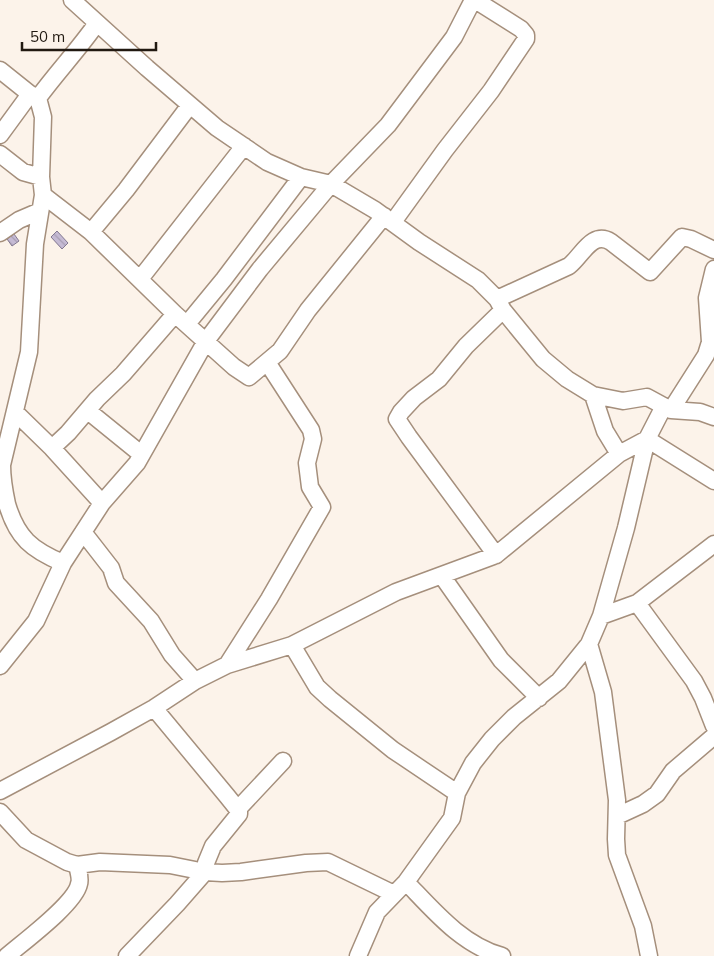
<svg xmlns="http://www.w3.org/2000/svg" width="714" height="956" viewBox="0 0 714 956" font-family="Mulish,sans-serif">
<style>
.building{fill:url(#building-back-hatch);stroke:#837992}
.lines{fill:none;stroke-linecap:round;stroke-linejoin:round}
.minor-casing{stroke:#a58f7c;stroke-width:19}
.minor{stroke:#fff;stroke-width:16}
</style>
<defs>
<pattern id="building-back-hatch" width="6" height="6" patternUnits="userSpaceOnUse" patternTransform="scale(1.25)"><rect width="6" height="6" fill="#c5bad4"/><path d="M-1 5l2 2M0 0l6 6M5-1l2 2" fill="none" stroke="#a99fb5"/></pattern>
</defs>
<rect width="100%" height="100%" fill="#fcf3ea"/>
<path class="building" d="M57 231 68 243 62 249 51 237Z
M14 234 19 241 12 246 7 239Z"/>
<g class="lines">
<g class="minor-casing">
<path id="minor" d="M72 0 147 68 217 128 267 162 301 177 331 184 375 210 419 242 478 280 497 299 503 310 543 359 567 379 593 395 623 401 647 397 671 410 700 412 714 417
M0 70 30 94 38 98
M0 135 30 94
M0 154 23 172 41 177
M43 195 91 232 175 314 234 367 249 377 280 351 308 310 384 216
M393 222 445 150 491 91 526 39V35L521 29 475 0
M91 232 126 190 190 105
M0 233 19 220 40 211
M140 279 244 146
M497 299 569 266C582 256 592 230 611 242L650 272 682 237 691 239 714 250
M187 324 224 279 301 177
M593 395 605 431 619 454
M671 410 706 355 710 342 707 298 714 269
M88 411 141 454
M15 412 52 448 102 503
M647 439 714 481
M52 448 68 433 97 399 123 374 175 314
M83 532 111 568 116 583 151 621 172 655 195 681
M496 555 409 437 397 419 401 412 414 398 439 379 466 346 503 310
M63 563C32 550 17 538 7 504 4 490 2 479 2 465L29 352 35 244 43 195 41 177 43 117 38 98C57 72 79 49 97 23
M442 576 501 660 539 698
M637 603 694 681 703 698 714 726
M601 616 637 603 714 544
M292 645 317 687 330 699 393 750 457 793
M227 665 269 599 322 507 310 487 307 463 313 439 311 430 267 362
M0 666 36 621 63 563 102 503 137 463 206 341 260 269 331 184 388 125 454 37 473 0
M0 791 111 732 154 708 195 681 227 665 292 645 396 592 496 555 619 454 647 439
M238 809 283 761
M0 812 26 840 67 862 77 865 100 862 170 865 205 872 222 873 241 872 306 863 328 862 394 894
M617 816 643 804 657 794 673 771 714 736
M406 882C434 911 462 945 502 956
M7 956C23 942 75 904 79 884 81 879 78 870 77 865
M127 956 177 904 205 872 206 863 213 846 239 814V811L227 796 154 708
M358 956 377 912 406 882 452 818 457 793 473 763 492 739 514 717 559 681 589 644
M649 956 643 926 617 855 616 839 617 800 603 692 589 644 601 616 626 528 647 439 664 406"/>
</g>
<use href="#minor" class="minor"/>
</g>
<path d="M22 42v8h134v-8" fill="none" stroke="#211911" stroke-width="2.5"/>
<text x="30" y="42" font-size="15" fill="#211911" stroke="#fcf3ea" stroke-width="4" paint-order="stroke">50 m</text>
</svg>
